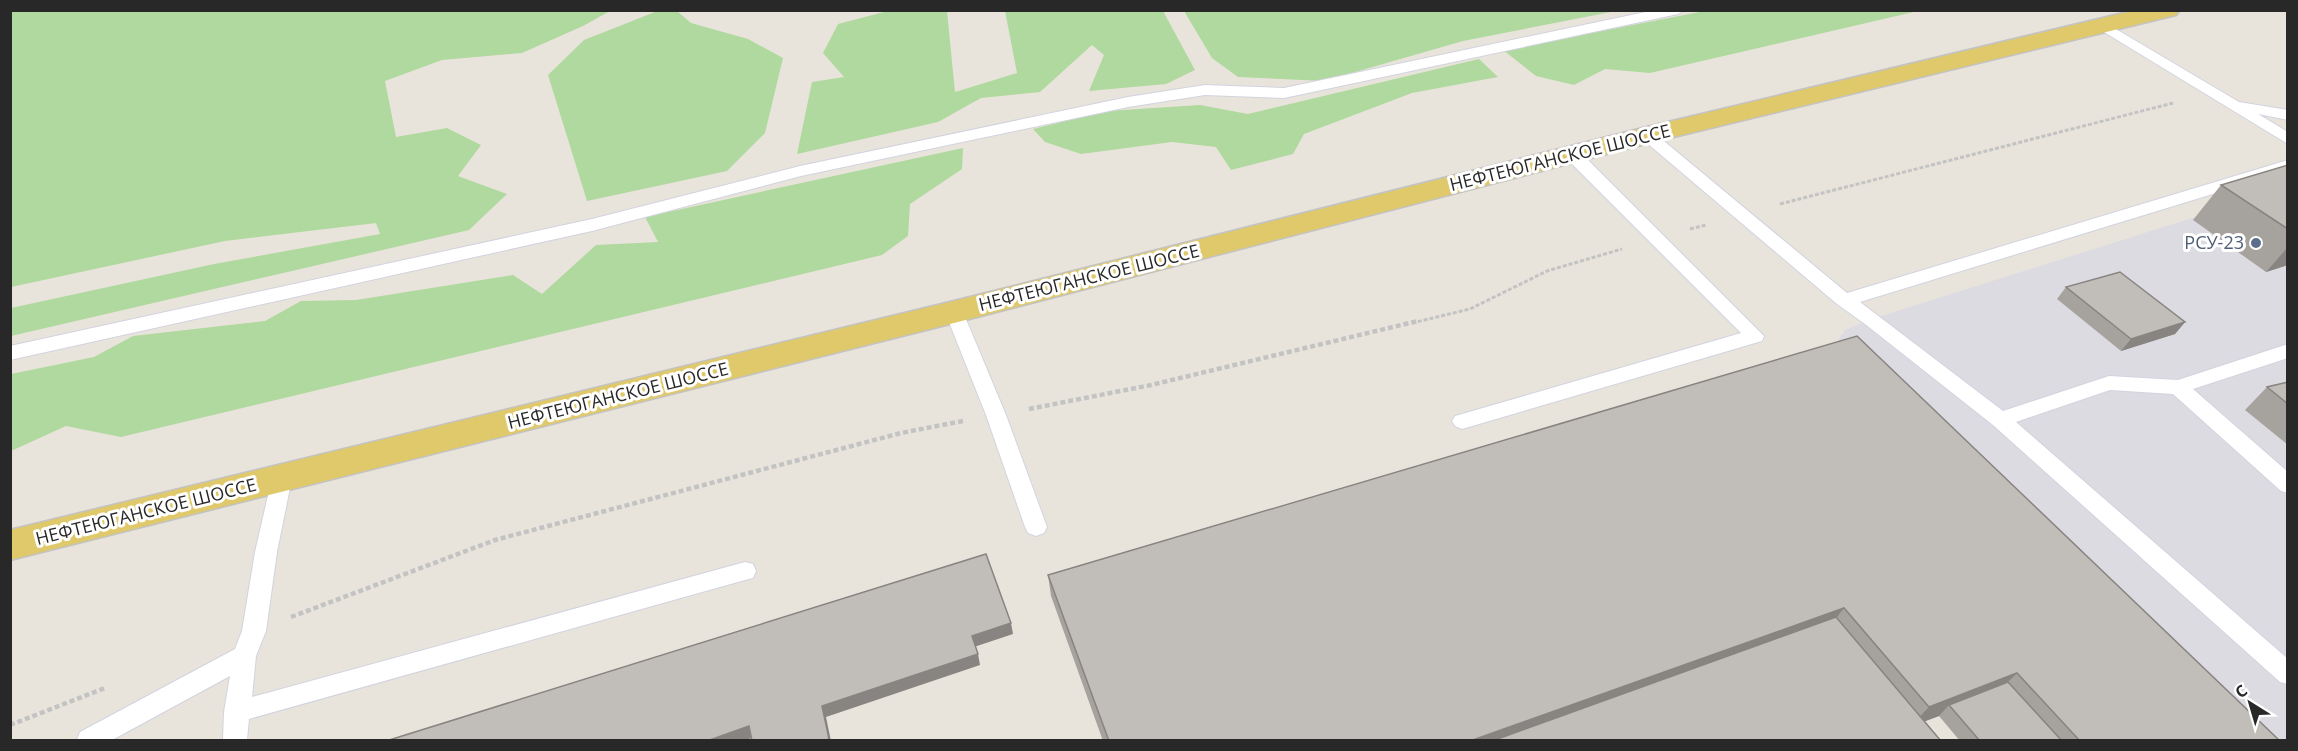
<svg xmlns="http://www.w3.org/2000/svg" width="2298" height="751" viewBox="0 0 2298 751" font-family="'Open Sans',sans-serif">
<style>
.industrial{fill:#dddbe2}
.green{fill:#afd99e}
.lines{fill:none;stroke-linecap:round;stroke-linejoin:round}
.lane-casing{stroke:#d1d3df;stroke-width:2}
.primary-casing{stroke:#c3c3c3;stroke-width:3}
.path-far1{stroke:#c3c3c3;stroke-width:3;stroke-dasharray:4 2;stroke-linecap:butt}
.path{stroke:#c3c3c3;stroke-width:4.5;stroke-dasharray:5 3;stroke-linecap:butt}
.lane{fill:#fff;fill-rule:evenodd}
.primary{fill:#dfc96a;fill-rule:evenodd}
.wall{fill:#a6a39e}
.shaded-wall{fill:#878481}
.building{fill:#c1bdb8;stroke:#878481;stroke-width:1.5}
.service-dot{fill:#5c6f8a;stroke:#fff;stroke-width:2}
.labels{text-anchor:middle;stroke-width:6;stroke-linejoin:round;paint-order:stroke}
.street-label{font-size:18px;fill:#282828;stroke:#fff}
.service-label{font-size:18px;fill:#4e5e75;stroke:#fff;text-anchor:end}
</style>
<rect width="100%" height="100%" fill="#e9e4db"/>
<path class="industrial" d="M2287 188V740H2233L1831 350 1845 330 1872 319Z"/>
<path class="green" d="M11 10H610V11L583 26 522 53 442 60 385 81 396 137 447 128 481 145 458 176 507 194 469 230 11 336V308L214 264 380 234 376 223 225 241 11 287Z
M660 10 677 11 691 23 748 39 783 58 765 133 727 171 587 201 548 75 584 40Z
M888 11H947L955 92 1017 73 1005 11H1163L1195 70 1166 84 1089 91 1104 55 1092 45 1040 92 981 98 938 122 797 154 812 82 844 77 823 53 838 24Z
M1184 11H1616L1463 41 1324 81 1238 77 1212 58Z
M1705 11H1918L1650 73 1605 69 1574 85 1536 76 1503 50Z
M1479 59 1498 77 1412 93 1304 134 1293 154 1231 170 1216 147 1172 142 1081 154 1045 142 1033 129 1107 111 1200 105 1248 114Z
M963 148 962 169 910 204 908 236 882 255 121 437 66 426 11 451V374L94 357 133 336 265 321 301 301 356 300 513 275 542 294 596 245 658 242 645 217Z"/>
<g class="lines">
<g class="lane-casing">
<path id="lane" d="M1655 10H1685L1678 14 1284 98 1205 95 1128 107 801 176 592 231 10 360V346L592 219 800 166 1128 97 1205 85 1284 88Z
M2104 22 2239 102 2288 110V120L2258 114 2288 132V144L2099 29 2097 26 2099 23Z
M1647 130 1653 132 1847 293 2288 160V171L1860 302 2003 411 2109 376 2178 380 2288 344V358L2193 389 2288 472V493L2281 491 2173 394 2110 390 2016 422 2288 659V684L2280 682 1993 425 1865 324 1837 304 1641 138 1639 135Z
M1572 149 1578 150 1764 336 1762 341 1462 429 1455 426 1452 421 1455 416 1741 333 1566 158 1564 154Z
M954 306 961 307 963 312 1006 415 1047 527 1044 533 1036 536 1028 533 1025 527 986 415 945 312 947 307Z
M282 470 289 472 292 478 277 552 266 631 256 656 252 697 745 562 753 564 756 571 753 578 745 580 249 719 247 740H223L224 712 230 676 112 740H77L80 732 235 649 242 631 255 552 272 478 275 472Z"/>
</g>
<g class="primary-casing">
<path id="primary" d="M2136 10H2180L2176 15 1653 142 954 323 10 560V530L954 301 1647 127Z"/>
</g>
<path class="path-far1" d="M1780 204 2173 103
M1690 229 1706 225
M1412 323 1470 309 1547 271 1622 249"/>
<path class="path" d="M1029 409 1151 385 1418 321
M291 617 495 540 901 433 963 421
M10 725 105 688"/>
<use href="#lane" class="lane"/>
<use href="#primary" class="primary"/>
</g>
<path class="wall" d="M2288 165V265L2266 272 2193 220 2221 185Z
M2066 287 2185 322 2175 334 2121 351 2057 299Z
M1857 336 2280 741H1960L1939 716 1925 721 1941 741H1103L1051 596 1048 575Z
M2288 382V445L2245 410 2267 387Z"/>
<path class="shaded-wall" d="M2288 247V265L2266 272Z
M2185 322 2175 334 2121 351 2131 339Z
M1844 608 1828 629 1517 741H1470Z
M1011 623 1013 634 974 647 972 636Z
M978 654 980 665 826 717 831 741H823L822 706Z
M2017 673 1997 693 1949 705 1939 716 1910 727 1929 707Z
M749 726 754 737 744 741H707Z"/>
<path class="building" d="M2288 165V229L2221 185Z
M2120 272 2185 322 2131 339 2066 287Z
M1857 336 2280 741H2080L2017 673 1929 707 1844 608 1470 741H1109L1048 575Z
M2288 382V404L2267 387Z
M986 554 1011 623 972 636 978 654 822 706 829 739 823 741H752L749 726 707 741H386Z
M1836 617 1941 741H1492Z
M2008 682 2062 741H1980L1949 705Z"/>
<circle class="service-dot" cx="2256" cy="243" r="6"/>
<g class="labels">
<g class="street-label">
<text transform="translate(1560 158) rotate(-14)" y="6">НЕФТЕЮГАНСКОЕ ШОССЕ</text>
<text transform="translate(1089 278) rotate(-14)" y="6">НЕФТЕЮГАНСКОЕ ШОССЕ</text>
<text transform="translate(618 396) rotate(-14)" y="6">НЕФТЕЮГАНСКОЕ ШОССЕ</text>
<text transform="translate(146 512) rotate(-14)" y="6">НЕФТЕЮГАНСКОЕ ШОССЕ</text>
</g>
<g class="service-label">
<text x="2244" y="249">РСУ-23</text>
</g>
</g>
<rect width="2298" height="751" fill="none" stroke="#282828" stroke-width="24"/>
<g transform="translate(2250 703) rotate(323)" stroke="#ffffff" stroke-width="4.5" paint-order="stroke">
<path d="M0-4.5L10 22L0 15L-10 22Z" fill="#282828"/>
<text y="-9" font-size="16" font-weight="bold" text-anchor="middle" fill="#282828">С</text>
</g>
</svg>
